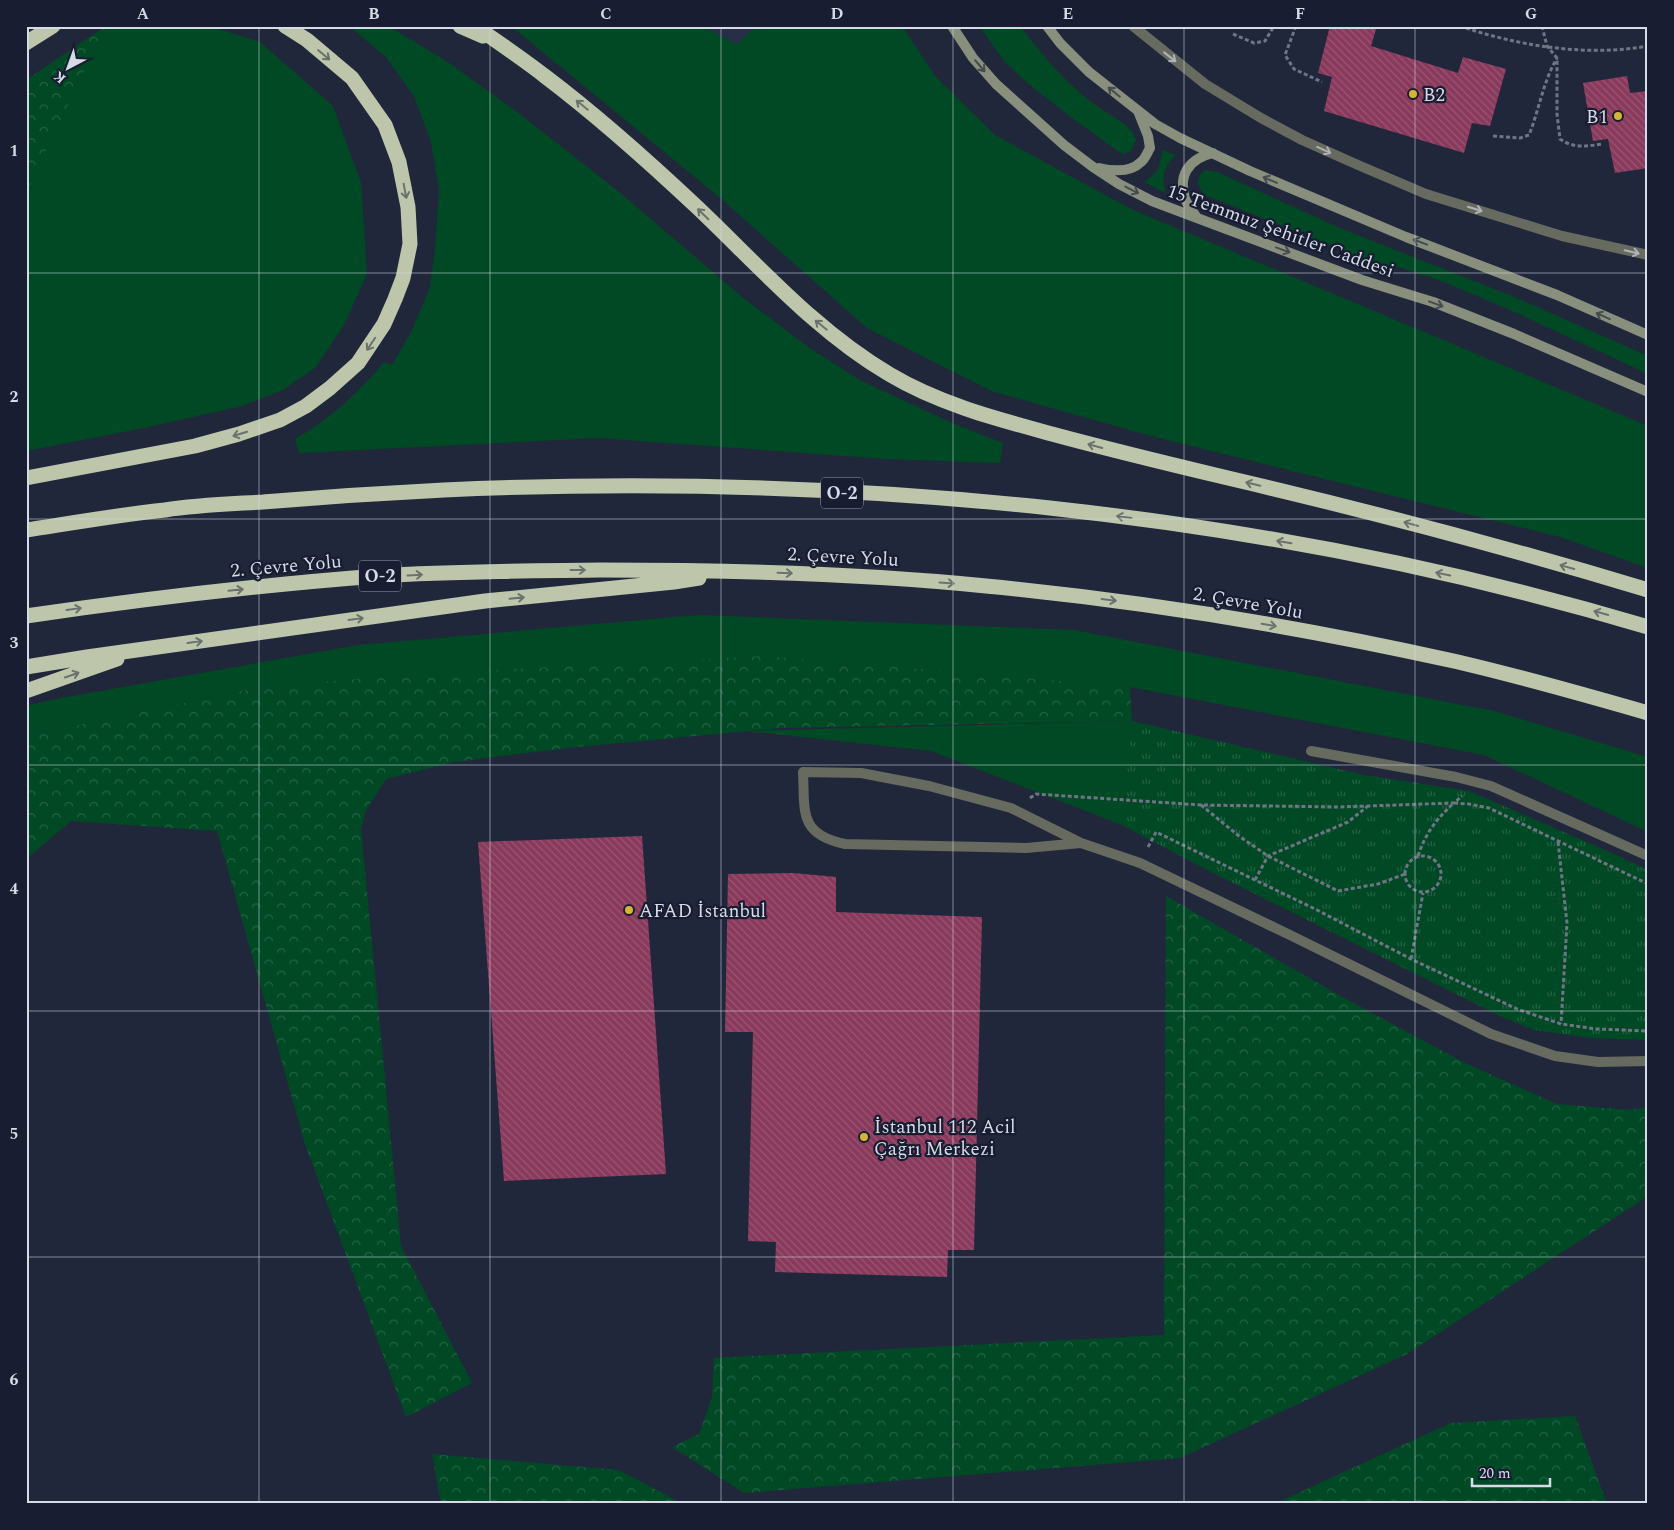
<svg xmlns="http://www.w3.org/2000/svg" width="1674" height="1530" viewBox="0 0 1674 1530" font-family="Spectral,serif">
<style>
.built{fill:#272e48}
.green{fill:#004925}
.forest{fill:url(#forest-crowns)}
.park{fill:url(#park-tufts)}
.building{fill:url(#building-back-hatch)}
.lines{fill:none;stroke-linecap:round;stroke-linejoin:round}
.path{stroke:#707586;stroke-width:3;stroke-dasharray:4 2.5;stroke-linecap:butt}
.lane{stroke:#666a5f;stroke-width:10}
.street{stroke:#666a5f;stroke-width:10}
.secondary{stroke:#898f7d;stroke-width:10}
.highway{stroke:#bdc6aa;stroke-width:15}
.oneway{stroke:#6a726e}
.oneway2{stroke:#afb3b8}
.oneway3{stroke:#454b4f}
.grid{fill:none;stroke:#d6dbe8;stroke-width:1;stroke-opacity:0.55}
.poi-dot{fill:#d4b635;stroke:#181d31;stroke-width:2}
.labels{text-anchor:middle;stroke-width:4.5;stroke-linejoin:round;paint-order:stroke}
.shield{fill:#181d31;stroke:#9da2b1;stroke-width:1}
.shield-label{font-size:18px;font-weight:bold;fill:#d6dbe8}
.poi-label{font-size:19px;fill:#d6dbe8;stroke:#181d31;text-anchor:start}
.street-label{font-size:19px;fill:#d6dbe8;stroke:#181d31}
.neatline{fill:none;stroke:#d6dbe8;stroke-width:2}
.grid-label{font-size:16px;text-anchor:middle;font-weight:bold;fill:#d6dbe8}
</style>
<defs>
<pattern id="forest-crowns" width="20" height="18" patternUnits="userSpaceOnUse" patternTransform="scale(1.25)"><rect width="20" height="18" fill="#004925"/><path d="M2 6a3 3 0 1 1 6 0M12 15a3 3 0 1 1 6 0" fill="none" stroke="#246345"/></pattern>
<pattern id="park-tufts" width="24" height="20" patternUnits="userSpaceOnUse" patternTransform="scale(1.25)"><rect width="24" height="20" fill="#004925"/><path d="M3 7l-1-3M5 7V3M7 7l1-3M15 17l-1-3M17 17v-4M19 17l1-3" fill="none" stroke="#246345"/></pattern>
<pattern id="building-back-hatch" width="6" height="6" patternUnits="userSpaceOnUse" patternTransform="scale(1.25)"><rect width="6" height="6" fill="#89395b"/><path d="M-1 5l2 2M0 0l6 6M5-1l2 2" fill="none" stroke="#995573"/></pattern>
</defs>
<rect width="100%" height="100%" fill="#21273b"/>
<path class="built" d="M702 26H756L737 45Z"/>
<path class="green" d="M106 26H209L260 42 333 106 361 183 367 274 344 325 316 367 283 390 242 406 144 428 26 451V191Z
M349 26H388L445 60 516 111 618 191 742 297 811 349 860 380 952 423 1003 443 1000 463 886 459 599 438 299 453 295 439C330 419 358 393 384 362L392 365 412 330 430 287 435 249 439 191 431 142 414 96 386 57Z
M511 26H702L737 44 756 26H902L935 76 995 135 1131 209 1648 426V568L1560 537 1151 436 991 391 867 328 719 197Z
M979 26H1020C1045 58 1067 85 1100 108 1110 115 1135 128 1136 140L1131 151 1124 154 1119 152 1072 118 1026 82 1004 61Z
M1163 150 1175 155C1164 168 1161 176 1166 193L1144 182C1159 173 1159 166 1163 150Z
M1205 170 1217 172 1340 228 1512 296 1648 356V374L1508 309 1441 281 1399 267 1372 262 1205 195C1197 187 1195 178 1205 170Z
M699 615 1074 630 1494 711 1648 757V832L1484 755 1130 687 270 685 26 736V706L50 700 358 645Z
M1132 721 1122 825 931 751 745 731Z"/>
<path class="forest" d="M106 26 29 187 26 191V80Z
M765 656 1130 687 1132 721 781 728 567 748 454 762 386 779 366 810 361 829 401 1246 472 1383 406 1417 305 1144 217 831 71 821 26 859V736L270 685 495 670Z
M1166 896 1346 999 1465 1063 1557 1104 1630 1110 1648 1107V1196L1407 1354 1180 1458 744 1493 672 1447 699 1434 712 1397 714 1358 1164 1335Z
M1575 1416 1607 1504H1274L1451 1423Z
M432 1454 619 1470 683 1504H441Z"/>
<path class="park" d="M1132 721 1364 775 1469 791 1612 853 1648 870V1040L1591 1038 1534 1030 1502 1017 1213 873 1122 825Z"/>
<path class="building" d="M1330 26H1377L1371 46 1458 73 1463 57 1506 69 1490 126 1472 123 1464 153 1324 111 1332 77 1318 73Z
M1627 76 1630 93 1648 91V168L1615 173 1608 139 1593 141 1583 83Z
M642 836 666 1174 504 1181 478 842Z
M793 873 836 877V912L982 917 974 1250H948L947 1277 775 1272 776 1242 748 1241 753 1032H725L728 874Z"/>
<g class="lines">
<path class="path" d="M1296 26 1285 55 1294 69 1322 82
M1460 26C1518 46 1587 57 1648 46
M1542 26 1547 46 1557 58V114L1560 139C1574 149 1587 146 1603 144
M1233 34 1254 43 1265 41 1274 26
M1493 136 1520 138 1529 135C1539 110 1543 82 1557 58
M1030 798 1036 794 1201 805 1339 807 1454 803 1462 796
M1201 805 1239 836 1268 856 1338 891 1378 884 1405 874
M1558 842 1567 923 1561 1024
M1148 847 1156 832 1317 910 1411 959 1517 1009 1561 1024 1597 1029 1648 1031
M1405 874a18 18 0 1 1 36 0a18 18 0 1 1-36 0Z
M1418 856C1425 834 1437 818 1454 803L1469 804 1489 808 1648 884
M1255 880 1268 856 1348 822 1368 806
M1411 959 1423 893"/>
<path class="lane" d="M1133 26 1205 84 1261 118 1302 140 1358 165 1426 194 1562 236 1648 255
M1311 751 1456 777 1491 786 1648 856"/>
<path class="street" d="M1081 843 1026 848 845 844C798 834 805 811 803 772L861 773 929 786 1011 808 1081 843 1140 863 1290 935 1491 1034 1555 1056 1598 1062 1648 1061"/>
<path class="secondary" d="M952 26 973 58 996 84 1064 145 1093 167 1119 184 1152 201 1197 218 1362 280 1433 302 1514 334 1648 392
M1047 26 1060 43 1089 72 1155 124 1180 138 1250 171 1406 237 1557 295 1648 335
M1099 168C1112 171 1130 173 1141 162 1145 159 1147 153 1150 148L1148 136 1138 111
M1197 218C1194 213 1189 207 1186 201 1177 176 1188 159 1213 153"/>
<path class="highway" d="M460 26 483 36
M475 26C499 43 523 59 546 77 599 117 649 162 698 208 759 266 816 331 889 374 939 404 997 419 1052 434 1111 450 1169 464 1228 478 1369 511 1509 548 1648 590
M26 43 53 26
M26 478 195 446 239 434 280 420 306 406 330 388 358 363 384 324 395 299 403 278 410 244 408 207 399 162 385 125 352 78 307 40 285 26
M26 530C72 523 118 515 165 510 197 505 230 504 263 502 323 497 383 493 444 490 847 472 1261 511 1648 627
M26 616C143 599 260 585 378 576 452 571 526 571 600 570 728 570 858 573 986 586 1141 601 1296 626 1449 660 1516 675 1582 694 1648 713
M26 667 87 657 485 601 674 582 699 578
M26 691 117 659"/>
</g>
<defs><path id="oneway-shaft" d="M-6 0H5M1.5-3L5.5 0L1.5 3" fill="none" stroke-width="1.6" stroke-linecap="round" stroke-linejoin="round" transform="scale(1.25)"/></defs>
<g class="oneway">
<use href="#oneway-shaft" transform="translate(324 55) rotate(40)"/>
<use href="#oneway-shaft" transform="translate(582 105) rotate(-141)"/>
<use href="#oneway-shaft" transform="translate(405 191) rotate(79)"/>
<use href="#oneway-shaft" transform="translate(703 214) rotate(-136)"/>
<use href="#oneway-shaft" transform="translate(821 325) rotate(-141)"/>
<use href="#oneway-shaft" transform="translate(371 344) rotate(124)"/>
<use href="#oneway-shaft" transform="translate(240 434) rotate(163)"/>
<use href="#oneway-shaft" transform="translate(1095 446) rotate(-165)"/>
<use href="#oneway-shaft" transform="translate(1253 484) rotate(-167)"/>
<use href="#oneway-shaft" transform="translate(1124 517) rotate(-172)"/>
<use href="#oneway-shaft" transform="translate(1411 524) rotate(-165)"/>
<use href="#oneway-shaft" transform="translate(1284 542) rotate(-171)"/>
<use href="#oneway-shaft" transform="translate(1567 567) rotate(-165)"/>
<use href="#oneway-shaft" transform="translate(578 570)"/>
<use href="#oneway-shaft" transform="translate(785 573) rotate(2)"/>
<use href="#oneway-shaft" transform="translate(1443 574) rotate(-168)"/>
<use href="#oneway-shaft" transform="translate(415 575) rotate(-3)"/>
<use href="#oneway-shaft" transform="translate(947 583) rotate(4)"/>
<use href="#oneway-shaft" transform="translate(236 590) rotate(-6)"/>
<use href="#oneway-shaft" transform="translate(517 598) rotate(-6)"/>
<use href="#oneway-shaft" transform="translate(1109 600) rotate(7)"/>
<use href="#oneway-shaft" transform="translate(74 609) rotate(-8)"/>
<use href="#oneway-shaft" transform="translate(1601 613) rotate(-164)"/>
<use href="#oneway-shaft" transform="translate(356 619) rotate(-8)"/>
<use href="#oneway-shaft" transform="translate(1269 625) rotate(10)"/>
<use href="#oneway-shaft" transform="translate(195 642) rotate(-8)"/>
<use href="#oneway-shaft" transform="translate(72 675) rotate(-19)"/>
</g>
<g class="oneway2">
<use href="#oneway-shaft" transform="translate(1170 57) rotate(38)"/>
<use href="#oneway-shaft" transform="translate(1324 150) rotate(25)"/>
<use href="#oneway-shaft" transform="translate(1475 209) rotate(17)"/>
<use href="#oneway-shaft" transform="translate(1632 252) rotate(13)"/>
</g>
<g class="oneway3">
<use href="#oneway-shaft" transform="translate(980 66) rotate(50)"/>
<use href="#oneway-shaft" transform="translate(1114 92) rotate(-141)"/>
<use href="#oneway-shaft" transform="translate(1270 180) rotate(-157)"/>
<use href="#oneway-shaft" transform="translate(1132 190) rotate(27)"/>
<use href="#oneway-shaft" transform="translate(1420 242) rotate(-159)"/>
<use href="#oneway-shaft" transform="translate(1283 250) rotate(20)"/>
<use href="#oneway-shaft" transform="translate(1436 304) rotate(20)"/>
<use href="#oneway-shaft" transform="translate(1603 316) rotate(-156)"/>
</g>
<path class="grid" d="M259 26V1504M490 26V1504M721 26V1504M953 26V1504M1184 26V1504M1415 26V1504M26 273H1648M26 519H1648M26 765H1648M26 1011H1648M26 1257H1648"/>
<g class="poi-dot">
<circle cx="1413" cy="94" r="5"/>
<circle cx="1618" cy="116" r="5"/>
<circle cx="629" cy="910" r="5"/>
<circle cx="864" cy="1137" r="5"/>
</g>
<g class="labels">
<g class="shield">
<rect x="821" y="477.5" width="42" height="31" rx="4"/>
<rect x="359" y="560.5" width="42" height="31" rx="4"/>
</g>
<g class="shield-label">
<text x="842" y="499">O-2</text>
<text x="380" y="582">O-2</text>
</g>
<g class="poi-label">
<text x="1423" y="101">B2</text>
<text x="1608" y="123" text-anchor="end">B1</text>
<text x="639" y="917">AFAD İstanbul</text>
<text x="874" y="1133">İstanbul 112 Acil<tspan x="874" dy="22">Çağrı Merkezi</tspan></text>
</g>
<g class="street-label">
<text transform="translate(1281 230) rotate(20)" y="7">15 Temmuz Şehitler Caddesi</text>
<text transform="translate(843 556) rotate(3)" y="7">2. Çevre Yolu</text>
<text transform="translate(286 565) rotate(-5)" y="7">2. Çevre Yolu</text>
<text transform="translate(1248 602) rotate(10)" y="7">2. Çevre Yolu</text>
</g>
</g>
<rect width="1674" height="1530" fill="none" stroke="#181d31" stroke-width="55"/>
<g transform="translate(68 68) rotate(221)" stroke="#181d31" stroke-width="4" paint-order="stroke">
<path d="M0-4L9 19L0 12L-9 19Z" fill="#d6dbe8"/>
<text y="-8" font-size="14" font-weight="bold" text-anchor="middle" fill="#d6dbe8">K</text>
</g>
<path d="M1472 1478v8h78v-8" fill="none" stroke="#d6dbe8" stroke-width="2.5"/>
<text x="1479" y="1478" font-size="15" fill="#d6dbe8" stroke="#181d31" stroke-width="4" paint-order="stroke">20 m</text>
<rect x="28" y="28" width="1618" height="1474" class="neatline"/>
<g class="grid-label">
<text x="143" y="19">A</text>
<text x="374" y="19">B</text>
<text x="606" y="19">C</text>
<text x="837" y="19">D</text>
<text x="1068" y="19">E</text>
<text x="1300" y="19">F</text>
<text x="1531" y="19">G</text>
<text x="14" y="156">1</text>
<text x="14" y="402">2</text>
<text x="14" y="648">3</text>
<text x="14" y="894">4</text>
<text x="14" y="1139">5</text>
<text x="14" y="1385">6</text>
</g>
</svg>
